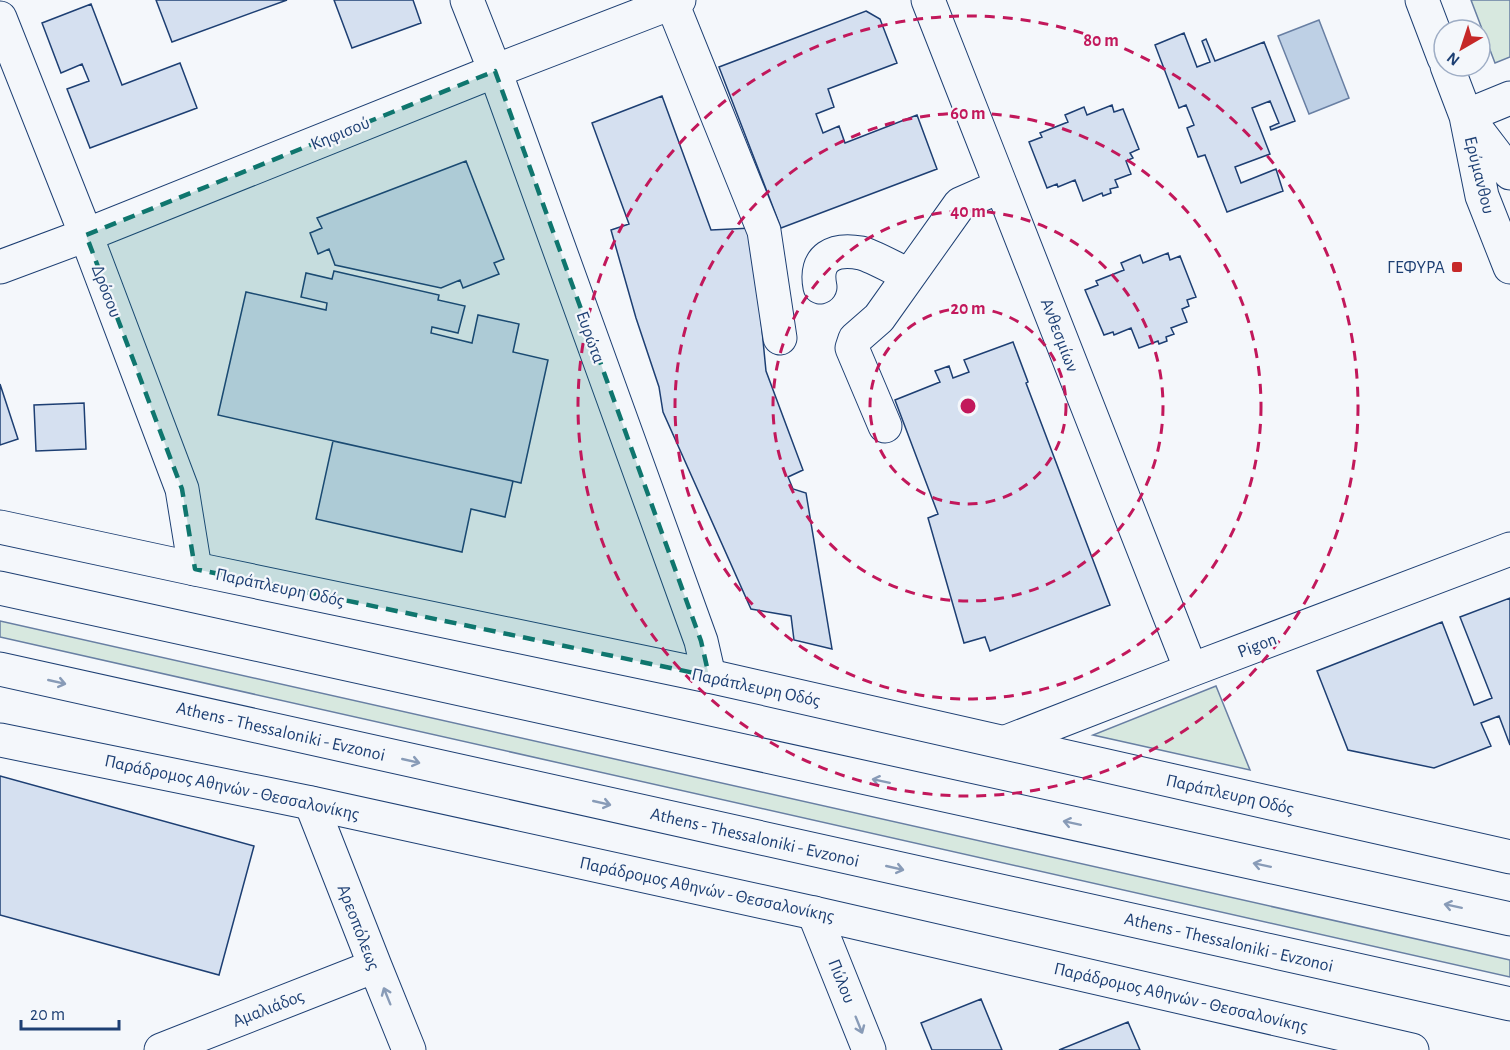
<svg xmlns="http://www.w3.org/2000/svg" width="1510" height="1050" viewBox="0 0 1510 1050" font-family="'Alegreya Sans',sans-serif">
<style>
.green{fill:#d7e8df;stroke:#687fa3;stroke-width:1.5}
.water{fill:#bed0e5;stroke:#687fa3;stroke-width:1.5}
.building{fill:#d5e0f0;stroke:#1d3f73;stroke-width:1.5}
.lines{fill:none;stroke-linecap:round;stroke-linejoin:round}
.minor-casing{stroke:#1d3f73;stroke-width:35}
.major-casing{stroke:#1d3f73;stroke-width:35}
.highway-casing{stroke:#1d3f73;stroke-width:35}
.minor{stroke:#f4f7fb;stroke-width:33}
.major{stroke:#f4f7fb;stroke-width:33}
.highway{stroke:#f4f7fb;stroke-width:33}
.oneway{stroke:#889bb7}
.marked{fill:#0f766e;fill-opacity:0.2;stroke:#0f766e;stroke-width:4.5;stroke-dasharray:12 8;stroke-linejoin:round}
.ring{fill:none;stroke:#c2185b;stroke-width:3;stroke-dasharray:10 8}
.poi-dot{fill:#c62828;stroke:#f4f7fb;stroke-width:2}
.labels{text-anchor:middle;stroke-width:4.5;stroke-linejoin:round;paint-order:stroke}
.street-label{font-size:18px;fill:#1d3f73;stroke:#f4f7fb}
.poi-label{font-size:18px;fill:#1d3f73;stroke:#f4f7fb;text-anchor:end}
.centre{fill:#c2185b;stroke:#f4f7fb;stroke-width:3}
.ring-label{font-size:18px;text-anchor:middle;font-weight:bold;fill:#c2185b;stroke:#f4f7fb;stroke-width:4.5;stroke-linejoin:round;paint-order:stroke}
</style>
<rect width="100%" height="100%" fill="#f4f7fb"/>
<path class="green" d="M1471 0H1510V57L1495 63Z
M0 621 1510 960V977L0 637Z
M1216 686 1250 770 1093 735Z"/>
<path class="water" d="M1319 20 1349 98 1309 114 1278 36Z"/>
<path class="building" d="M156 0H287L172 42Z
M334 0H413L421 23 352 48Z
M91 4 122 85 180 63 197 108 90 148 67 89 89 81 82 64 61 73 42 23Z
M866 11 880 19 897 63 828 89 834 107 816 114 823 133 839 126 845 143 917 115 937 169 781 228 719 67Z
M1184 33 1197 67 1210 62 1202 41 1206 39 1215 61 1264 42 1295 121 1271 130 1270 127 1279 123 1270 101 1252 108 1270 154 1235 167 1241 183 1276 169 1283 191 1227 212 1205 155 1198 157 1187 128 1194 125 1186 105 1179 108 1155 45Z
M662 96 711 230 752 228 766 371 803 470 788 477 793 489 806 493 832 649 794 640 791 616 751 609 663 412 659 387 636 318 611 230 629 224 592 123Z
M1112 105 1114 112 1123 109 1139 149 1130 153 1133 158 1126 161 1131 174 1115 180 1118 187 1110 189 1111 193 1103 196 1102 193 1083 201 1075 180 1058 187 1057 184 1047 188 1029 142 1042 137 1040 133 1068 122 1065 115 1084 107 1087 115Z
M466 161 504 259 494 263 499 274 463 288 460 280 441 288 335 265 329 249 318 254 310 233 322 228 317 218Z
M1168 253 1170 260 1180 256 1196 297 1187 300 1189 306 1182 309 1187 322 1171 328 1174 334 1166 337 1167 341 1159 344 1158 341 1139 348 1131 328 1114 335 1113 332 1104 335 1085 290 1098 285 1096 281 1124 270 1121 263 1140 255 1143 263Z
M334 271 439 295 438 300 465 306 458 333 432 327 431 333 472 343 478 315 519 324 513 352 548 360 521 483 218 415 246 292 326 310 327 303 301 297 306 273 332 279Z
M1013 342 1028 382 1026 383 1110 605 990 651 985 637 964 643 928 518 938 514 895 400 940 382 935 371 949 366 953 378 969 372 964 360Z
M0 384 18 439 0 445Z
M84 403 86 449 36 451 34 405Z
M333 441 513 481 505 517 471 509 462 552 316 519Z
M1510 598V745L1499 716 1481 723 1491 746 1434 768 1348 750 1317 671 1442 622 1474 705 1492 698 1460 617Z
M0 776 254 846 219 975 0 915Z
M981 999 1002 1050H932L921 1023Z
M1128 1022 1140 1050H1059Z"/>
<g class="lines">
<g class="minor-casing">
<path id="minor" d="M467 0 495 71 701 641 709 676
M928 0 1191 670
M1422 0 1444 58
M672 3 764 231 780 338
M0 18 86 235 182 489 195 569
M1447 66 1466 116 1482 196 1510 267
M1466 116 1510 98
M1471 122 1510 173
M0 267 86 235 495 71 679 0
M820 287C814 257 834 248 861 253 873 256 897 270 909 275
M885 426 852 348 855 339 879 318 960 204 1001 186
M1006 742 1191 670 1510 549
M311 803 375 966 409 1050
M814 913 869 1050
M161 1050 375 966"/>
</g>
<g class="major-casing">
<path id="major" d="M0 527 195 569 709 676 1510 857
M0 740 311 803 814 913 1412 1050"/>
</g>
<g class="highway-casing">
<path id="highway" d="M0 588 1510 919
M0 669 1510 1004"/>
</g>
<use href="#minor" class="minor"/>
<use href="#major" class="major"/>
<use href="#highway" class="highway"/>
</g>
<defs><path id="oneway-shaft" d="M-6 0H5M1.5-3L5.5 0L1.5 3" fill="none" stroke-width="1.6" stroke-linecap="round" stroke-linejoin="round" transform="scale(1.5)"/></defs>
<g class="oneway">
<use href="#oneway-shaft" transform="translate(57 682) rotate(13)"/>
<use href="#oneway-shaft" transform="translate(411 761) rotate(13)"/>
<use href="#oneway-shaft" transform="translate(881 781) rotate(-168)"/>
<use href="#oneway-shaft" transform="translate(602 803) rotate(13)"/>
<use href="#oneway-shaft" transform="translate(1072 823) rotate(-168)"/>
<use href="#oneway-shaft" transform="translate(1262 865) rotate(-168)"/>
<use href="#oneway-shaft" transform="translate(895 868) rotate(13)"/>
<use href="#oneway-shaft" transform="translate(1453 906) rotate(-168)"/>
<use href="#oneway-shaft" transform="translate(387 996) rotate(-112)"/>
<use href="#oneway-shaft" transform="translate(859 1025) rotate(68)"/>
</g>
<path class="marked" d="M495 71 701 641 709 676 195 569 182 489 86 235Z"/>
<g class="ring">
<circle cx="968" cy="406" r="98"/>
<circle cx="968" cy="406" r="195"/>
<circle cx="968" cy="406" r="293"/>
<circle cx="968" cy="406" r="390"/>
</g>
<rect class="poi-dot" x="1451" y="261" width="12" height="12" rx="3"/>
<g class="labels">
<g class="street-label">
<text transform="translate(340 133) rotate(-22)" y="6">Κηφισού</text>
<text transform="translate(1480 175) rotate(76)" y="6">Ερύμανθου</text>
<text transform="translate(107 291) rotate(69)" y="6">Δρόσου</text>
<text transform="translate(1060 335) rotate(69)" y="6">Ανθεσμίων</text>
<text transform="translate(591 337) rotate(70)" y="6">Ευρώτα</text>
<text transform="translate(280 587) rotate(12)" y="6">Παράπλευρη Οδός</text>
<text transform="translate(1257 645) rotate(-21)" y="6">Pigon</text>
<text transform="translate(756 687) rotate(12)" y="6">Παράπλευρη Οδός</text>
<text transform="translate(281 731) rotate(13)" y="6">Athens - Thessaloniki - Evzonoi</text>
<text transform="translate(232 787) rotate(12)" y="6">Παράδρομος Αθηνών - Θεσσαλονίκης</text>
<text transform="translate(1230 794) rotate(13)" y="6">Παράπλευρη Οδός</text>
<text transform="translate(755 837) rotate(13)" y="6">Athens - Thessaloniki - Evzonoi</text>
<text transform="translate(707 889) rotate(12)" y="6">Παράδρομος Αθηνών - Θεσσαλονίκης</text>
<text transform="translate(359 927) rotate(69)" y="6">Αρεοπόλεως</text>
<text transform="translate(1229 942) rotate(13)" y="6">Athens - Thessaloniki - Evzonoi</text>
<text transform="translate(842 981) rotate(68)" y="6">Πύλου</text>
<text transform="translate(1181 997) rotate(13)" y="6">Παράδρομος Αθηνών - Θεσσαλονίκης</text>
<text transform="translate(268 1008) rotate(-21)" y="6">Αμαλιάδος</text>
</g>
<g class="poi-label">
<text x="1445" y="273">ΓΕΦΥΡΑ</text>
</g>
</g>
<circle cx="968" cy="406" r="9" class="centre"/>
<g class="ring-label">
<text x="1101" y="46">80 m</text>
<text x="968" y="119">60 m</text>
<text x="968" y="217">40 m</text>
<text x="968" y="314">20 m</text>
</g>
<g transform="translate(1462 48) rotate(219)"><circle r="28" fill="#f4f7fb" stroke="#9eadc5" stroke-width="1.5"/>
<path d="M0-4.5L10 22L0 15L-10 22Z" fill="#c62828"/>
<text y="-9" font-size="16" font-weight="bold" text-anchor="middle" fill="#1d3f73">N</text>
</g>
<path d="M21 1020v9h98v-9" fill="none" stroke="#1d3f73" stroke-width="3"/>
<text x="30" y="1020" font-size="18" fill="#1d3f73" stroke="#f4f7fb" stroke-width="4.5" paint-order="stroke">20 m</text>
</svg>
